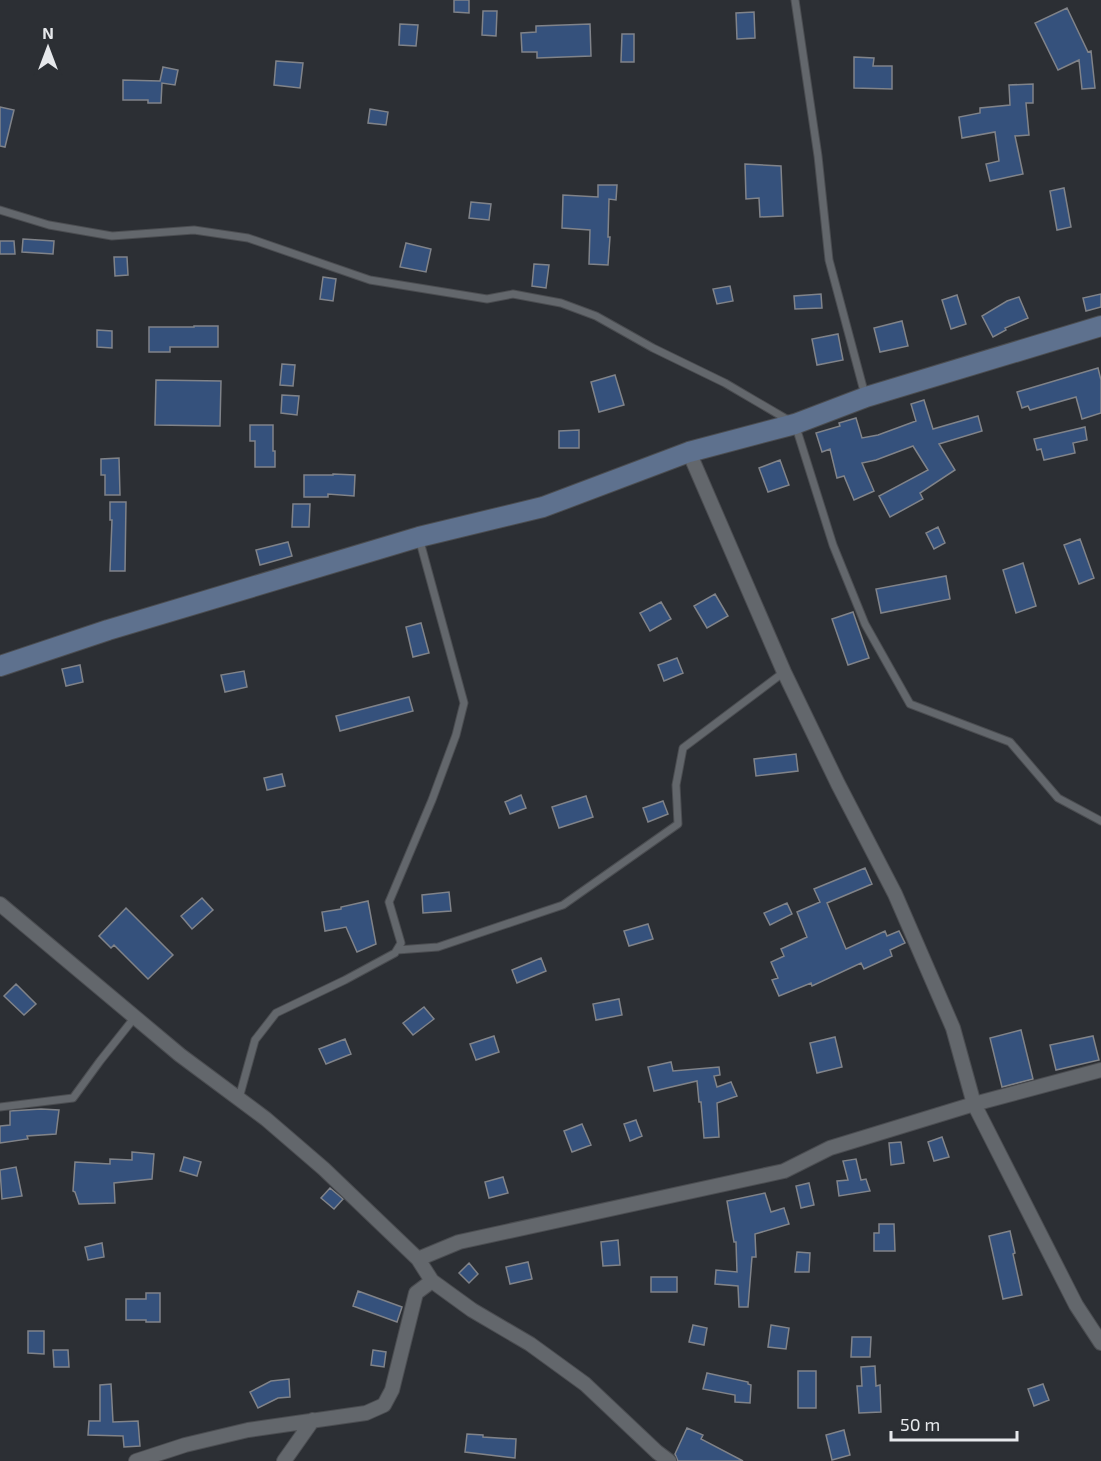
<svg xmlns="http://www.w3.org/2000/svg" width="1101" height="1461" viewBox="0 0 1101 1461" font-family="'Exo 2',sans-serif">
<style>
.building{fill:#35517c;stroke:#808389;stroke-width:1.5}
.lines{fill:none;stroke-linecap:round;stroke-linejoin:round}
.service-casing{stroke:#4b4d51;stroke-width:9}
.minor-casing{stroke:#4b4d51;stroke-width:16}
.secondary-casing{stroke:#4b4d51;stroke-width:22}
.service{stroke:#63676c;stroke-width:7}
.minor{stroke:#63676c;stroke-width:14}
.secondary{stroke:#5e718e;stroke-width:20}
</style>
<rect width="100%" height="100%" fill="#2c2f34"/>
<path class="building" d="M454 0H469V13L454 12Z
M1067 8 1088 52 1091 51 1095 88 1082 89 1079 60 1058 70 1035 23Z
M483 11H497L496 36 482 35Z
M754 12 755 38 737 39 736 13Z
M400 24 418 25 416 46 399 45Z
M590 24 591 56 537 58V52H522L521 33 536 32V26Z
M622 34H634V62H621Z
M854 57 874 58 873 66H892V89L854 88Z
M276 61 303 63 300 88 274 85Z
M163 67 178 70 175 85 162 83 161 103H148V100H123V80L160 81Z
M1033 84V103H1026L1029 135 1015 136 1023 174 990 181 986 164 999 161 995 132 962 138 959 117 980 113V108L1010 105 1009 85Z
M0 107 14 110 5 147 0 146Z
M370 109 388 112 386 125 368 123Z
M745 164 781 166 783 216 760 217 759 198 746 199Z
M598 185H617L616 200 609 199 608 237H610L608 265 589 264 590 230 562 228 563 195 598 197Z
M1064 188 1071 227 1057 230 1050 191Z
M471 202 491 204 489 220 469 218Z
M23 239 54 241 53 254 22 252Z
M0 241H14L15 254H0Z
M406 243 431 249 426 272 400 267Z
M114 257H127L128 275 115 276Z
M534 264 549 265 546 288 532 286Z
M323 277 336 279 333 301 320 299Z
M730 286 733 301 717 304 713 289Z
M821 294 822 308 795 309 794 296Z
M1101 294V307L1086 311 1083 298Z
M957 295 966 324 951 329 942 300Z
M1019 297 1028 318 1005 328 1006 330 993 337 982 316 1007 301Z
M902 321 908 346 880 352 874 328Z
M194 326H218V347H170V352H149V327H194Z
M97 330 112 331V348L97 347Z
M838 334 843 360 817 365 812 339Z
M282 364 295 365 293 386 280 385Z
M1098 368 1101 380V413L1082 419 1076 397 1030 410 1028 406 1022 408 1017 392Z
M615 375 624 405 599 412 591 382Z
M156 380 221 381 220 426 155 425Z
M282 395 299 396 297 415 281 413Z
M924 400 933 429 978 416 982 431 939 444 955 470 920 493 923 499 890 517 879 496 928 470 913 446 876 460 862 463 874 491 854 500 844 476 837 478 830 449 822 452 816 433 840 426 839 423 856 418 862 438 878 435 916 421 911 404Z
M250 425H273V451H275V467H255V441H250Z
M1085 427 1087 440 1073 443 1075 453 1044 460 1041 449 1037 450 1034 439Z
M579 430V448H559V431Z
M119 458 120 495H105V475H101V459Z
M780 460 789 485 768 492 759 468Z
M333 474 355 475 354 496 328 494V497H304V475H333Z
M110 502H126L125 571H110L112 520H110Z
M293 504H310L309 527H292Z
M938 527 945 543 934 549 926 533Z
M1080 539 1094 578 1079 584 1064 545Z
M288 542 292 556 260 565 256 550Z
M1023 563 1036 606 1016 613 1003 570Z
M946 576 950 599 881 613 876 589Z
M715 594 728 616 707 628 694 606Z
M661 602 671 619 650 631 640 613Z
M853 612 869 658 848 665 832 619Z
M421 623 429 653 413 657 406 627Z
M677 658 683 673 664 681 658 665Z
M80 665 83 682 66 686 62 669Z
M244 671 247 687 225 692 221 675Z
M409 697 413 711 340 731 336 716Z
M796 754 798 771 756 776 754 759Z
M282 774 285 786 267 790 264 778Z
M521 795 526 808 510 814 505 802Z
M586 796 593 817 559 828 552 807Z
M663 801 668 814 648 822 643 808Z
M865 868 872 884 827 903 846 949 885 931 887 936 899 931 905 943 890 950 892 956 864 969 861 963 812 986 811 983 779 996 772 980 778 978 771 962 784 956 781 949 807 937 797 912 820 902 814 889Z
M449 892 451 911 423 913 422 895Z
M202 898 213 910 192 929 181 916Z
M368 901 376 944 357 952 346 927 325 931 322 912 341 909V907Z
M787 903 792 914 770 925 764 913Z
M126 908 173 955 148 979 114 945 111 948 99 936Z
M648 924 653 939 629 946 624 931Z
M541 958 546 971 517 983 512 970Z
M16 984 36 1004 24 1015 4 996Z
M619 999 622 1015 596 1020 593 1004Z
M424 1007 434 1019 413 1035 403 1023Z
M1021 1030 1033 1079 1002 1087 990 1038Z
M494 1036 499 1052 476 1060 470 1044Z
M1093 1036 1099 1060 1056 1070 1050 1045Z
M835 1037 842 1067 817 1073 810 1043Z
M345 1039 351 1054 326 1064 319 1049Z
M671 1062 673 1071 719 1067 720 1075 714 1076 717 1087 731 1082 737 1096 717 1103 719 1137 704 1138 701 1102H699L697 1081 654 1091 648 1067Z
M41 1109 59 1110 56 1134 27 1136 28 1139 0 1143V1126L10 1125V1111Z
M636 1120 642 1136 630 1141 624 1124Z
M582 1124 591 1145 572 1152 564 1131Z
M942 1137 949 1157 934 1161 928 1142Z
M901 1142 904 1163 891 1165 889 1143Z
M132 1152 154 1154 152 1179 114 1183 115 1203 79 1204 75 1192 73 1191 75 1162 110 1164V1159L132 1160Z
M184 1157 201 1162 197 1176 180 1171Z
M856 1159 861 1180 866 1179 870 1191 839 1196 837 1181 848 1180 843 1161Z
M16 1167 22 1196 2 1199 0 1170Z
M503 1177 508 1193 489 1198 485 1182Z
M809 1183 814 1205 801 1208 796 1186Z
M330 1188 343 1199 334 1209 321 1198Z
M765 1193 771 1212 784 1208 789 1224 755 1234 756 1257H752L748 1307H739L738 1286 715 1284 716 1270 737 1272 736 1242H734L727 1201Z
M879 1224H894L895 1251H874V1233H879Z
M1010 1231 1015 1253 1013 1254 1022 1295 1003 1299 989 1236Z
M618 1240 620 1265 603 1266 601 1242Z
M102 1243 104 1257 88 1260 85 1247Z
M797 1252 810 1253 809 1272H795Z
M528 1262 532 1279 510 1284 506 1267Z
M469 1263 478 1274 469 1283 459 1273Z
M651 1277H677V1292H651Z
M358 1291 402 1307 397 1322 353 1306Z
M146 1293H160V1322H146V1320H126V1299H146Z
M693 1325 707 1328 704 1345 689 1342Z
M771 1325 789 1328 786 1349 768 1347Z
M28 1331H44V1354L28 1353Z
M852 1337H871L870 1357H851Z
M53 1350H68L69 1367H54Z
M373 1350 386 1352 384 1367 371 1365Z
M875 1366 876 1386 880 1385 881 1412 859 1413 857 1386H862L861 1367Z
M798 1371H816V1408H798Z
M707 1373 748 1382V1384L751 1385 750 1403 735 1402V1395L703 1389Z
M289 1379 290 1397 278 1398 258 1408 250 1392 271 1381Z
M111 1384 113 1422 138 1421 140 1446 124 1447 123 1436 88 1435 89 1421H100V1385Z
M1043 1384 1049 1400 1034 1406 1028 1389Z
M687 1428 703 1435 701 1439 743 1461H678L675 1454Z
M844 1430 850 1455 832 1460 826 1435Z
M467 1434 483 1435V1437L516 1439 515 1458 465 1452Z"/>
<g class="lines">
<g class="service-casing">
<path id="service" d="M795 0 818 156 829 260 865 395
M0 210 49 225 112 236 194 230 248 238 370 280 487 299 513 294 561 303 596 316 653 348 725 383 795 424 833 545 865 624 910 704 1010 742 1058 798 1101 821
M397 950 438 947 563 905 678 824 676 785 683 748 784 672
M239 1098 255 1040 276 1013 345 980 395 953 401 943 389 902 432 800 456 735 464 703 419 538
M0 1107 73 1098 100 1061 135 1017"/>
</g>
<g class="minor-casing">
<path id="minor" d="M689 452 784 672 838 784 895 894 953 1028 974 1104 1076 1305 1101 1343
M0 904 180 1055 266 1119 324 1169 418 1259 432 1281 472 1310 530 1344 585 1384 657 1452 669 1461
M418 1259 459 1242 784 1171 830 1148 974 1104 1101 1070
M136 1461 185 1445 248 1430 366 1413 384 1405 392 1390 416 1293 432 1281
M284 1461 313 1420"/>
</g>
<g class="secondary-casing">
<path id="secondary" d="M0 666 108 630 419 537 543 507 689 452 795 424 866 397 1101 326"/>
</g>
<use href="#service" class="service"/>
<use href="#minor" class="minor"/>
<use href="#secondary" class="secondary"/>
</g>
<g transform="translate(48 48)" stroke="#2c2f34" stroke-width="4.5" paint-order="stroke">
<path d="M0-4.5L10 22L0 15L-10 22Z" fill="#e6e8eb"/>
<text y="-9" font-size="16" font-weight="bold" text-anchor="middle" fill="#e6e8eb">N</text>
</g>
<path d="M891 1431v9h126v-9" fill="none" stroke="#e6e8eb" stroke-width="3"/>
<text x="900" y="1431" font-size="18" fill="#e6e8eb" stroke="#2c2f34" stroke-width="4.5" paint-order="stroke">50 m</text>
</svg>
